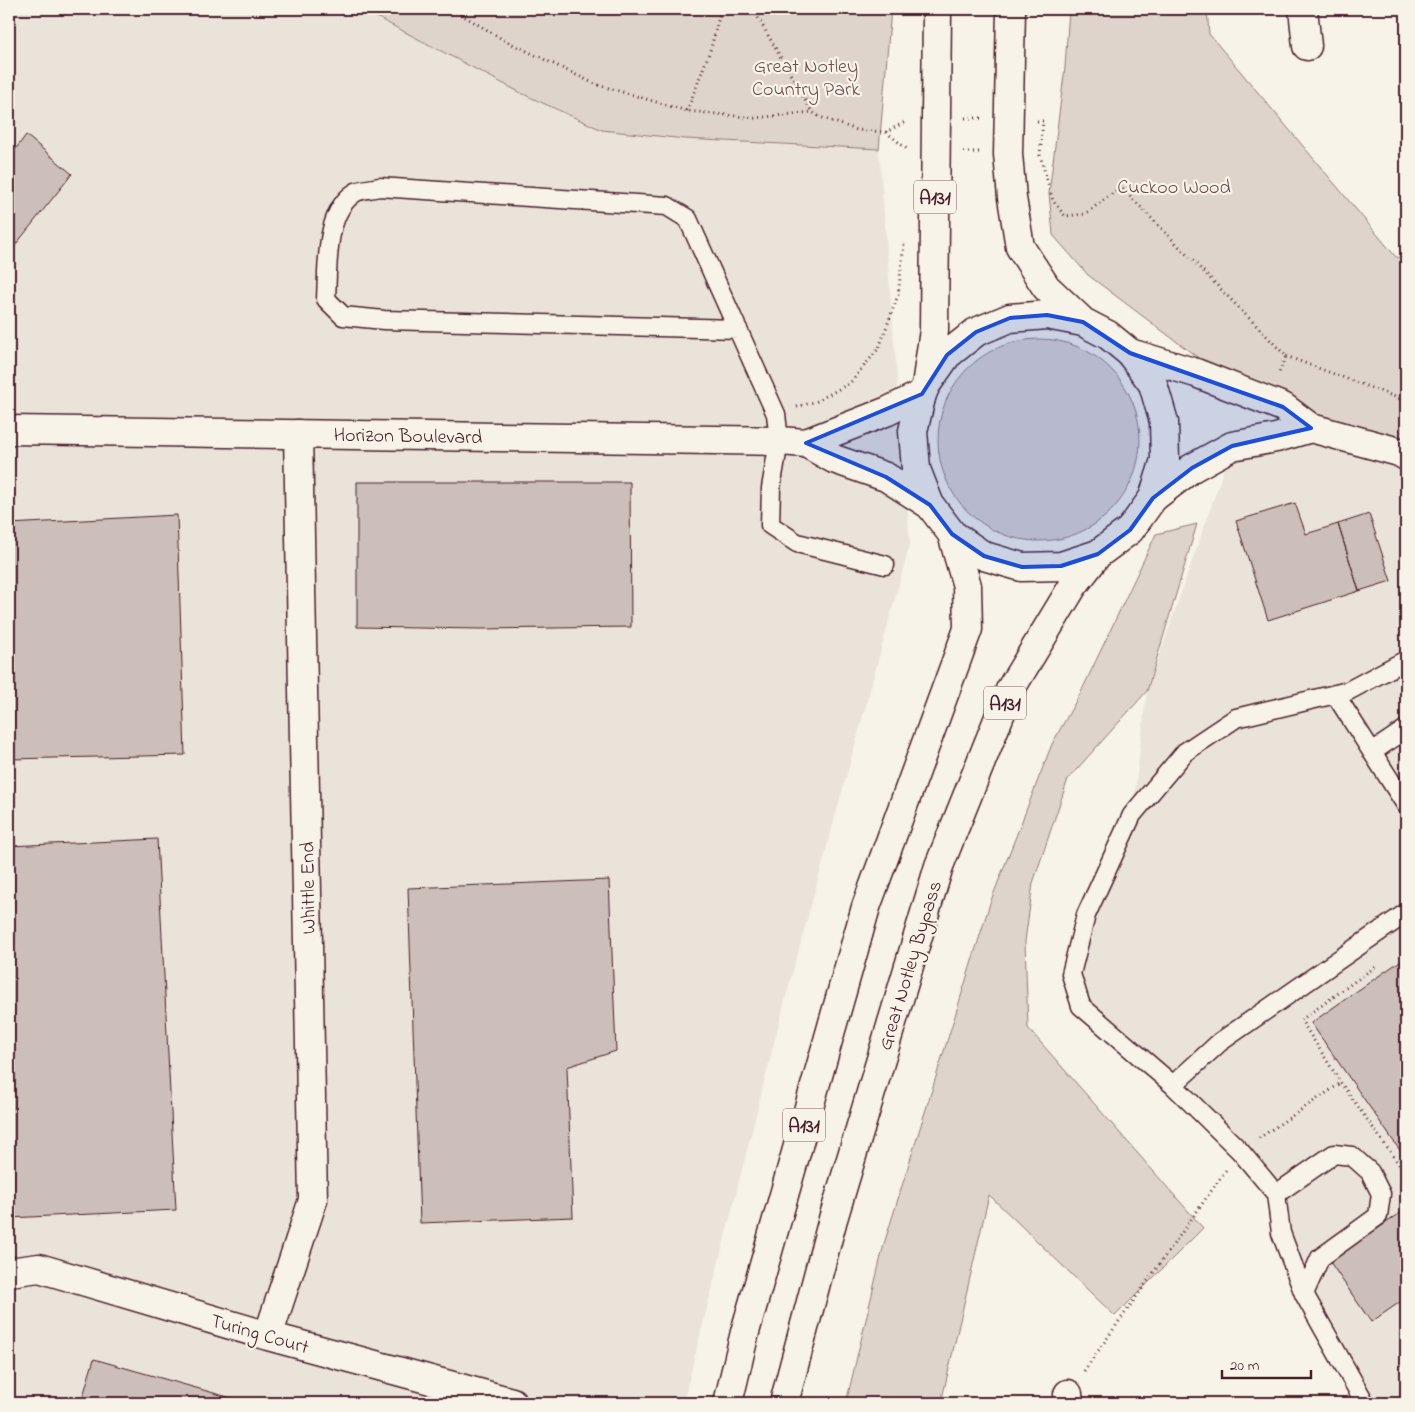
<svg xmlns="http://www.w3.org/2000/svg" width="1415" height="1412" viewBox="0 0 1415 1412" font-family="'Indie Flower',sans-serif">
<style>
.built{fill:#eae3da}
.green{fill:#ded4cc;stroke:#947a7c}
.building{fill:#ccbfb9;stroke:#4a1f2b}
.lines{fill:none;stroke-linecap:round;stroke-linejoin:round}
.service-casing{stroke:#4a1f2b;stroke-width:21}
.minor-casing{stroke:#4a1f2b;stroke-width:31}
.tertiary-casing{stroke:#4a1f2b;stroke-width:31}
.trunk-casing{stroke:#4a1f2b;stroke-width:31}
.path{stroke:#4a1f2b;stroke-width:3;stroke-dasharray:1 4;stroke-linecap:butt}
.service{stroke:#f7f3e8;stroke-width:18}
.minor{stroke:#f7f3e8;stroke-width:28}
.tertiary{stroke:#f7f3e8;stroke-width:28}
.trunk{stroke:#f7f3e8;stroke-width:28}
.marked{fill:#1d4ed8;fill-opacity:0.2;stroke:#1d4ed8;stroke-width:4;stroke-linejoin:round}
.labels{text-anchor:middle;stroke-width:4.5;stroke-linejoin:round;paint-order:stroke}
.shield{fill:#f7f3e8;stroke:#7e5f64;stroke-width:1}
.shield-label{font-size:19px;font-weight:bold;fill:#4a1f2b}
.park-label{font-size:20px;fill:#6f4c53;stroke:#f7f3e8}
.street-label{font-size:20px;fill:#4a1f2b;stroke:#f7f3e8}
</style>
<rect width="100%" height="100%" fill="#f7f3e8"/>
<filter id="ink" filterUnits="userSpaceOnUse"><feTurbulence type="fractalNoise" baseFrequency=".02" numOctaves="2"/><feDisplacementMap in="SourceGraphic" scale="10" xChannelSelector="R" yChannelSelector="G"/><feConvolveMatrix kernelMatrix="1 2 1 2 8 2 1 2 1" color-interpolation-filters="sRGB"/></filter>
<g filter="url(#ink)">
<path class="built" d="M9 9H361L523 94 602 130 685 139 879 149 910 544 785 1000 683 1403H9Z
M1311 428 1406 456V1403H1365L1304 1294 1276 1194 1081 1006 1071 974 1132 815 1147 691 1232 446Z"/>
<path class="green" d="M361 9H891L879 149 685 139 602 130 523 94Z
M1069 9H1207L1209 34 1396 257 1406 258V456L1311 428 1205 363 1088 275 1053 235 1049 193 1065 67Z
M938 440a101 101 0 1 1 202 0a101 101 0 1 1-202 0Z
M1197 524 1147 691 1068 779 1033 883 1025 941 1028 1028 1203 1228 1115 1316 989 1195 941 1403H846L884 1244 990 903 1052 744 1082 690 1156 534Z"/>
<path class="building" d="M26 135 72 174 9 253V158Z
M357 482H630L631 627 480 629 357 627Z
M1295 503 1306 534 1338 524 1359 591 1268 620 1236 521Z
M1369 514 1391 581 1359 591 1338 524Z
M177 515 185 755 9 759V524Z
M157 839 176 1210 9 1218V846Z
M609 880 616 1051 567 1067 573 1217 420 1223 408 888Z
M1406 957V1159L1311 1023Z
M1406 1209V1298L1371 1322 1330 1262Z
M94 1359 249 1403H81Z"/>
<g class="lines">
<g class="service-casing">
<path id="service" d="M738 329 384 320 343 316 326 299C328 267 324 211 356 192 362 189 372 189 379 187L667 206 688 219 776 414 779 441 771 488 770 525 797 543 885 565
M1335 694 1406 805
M1372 752 1406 729
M1173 1085 1220 1042 1406 913
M1276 1194 1281 1233 1304 1294
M1365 1403 1304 1294 1320 1258 1378 1216 1381 1194 1370 1172 1352 1156 1334 1154 1276 1194 1240 1151 1173 1085 1081 1006 1071 974 1086 915 1132 815 1185 752 1236 718 1348 691 1406 660"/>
</g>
<g class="minor-casing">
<path id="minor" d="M1303 9 1307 46
M9 1272 39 1268 268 1336 512 1402
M268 1336 313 1200 298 434
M1068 1394 1069 1403"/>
</g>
<g class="tertiary-casing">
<path id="tertiary" d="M1130 353 1196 373 1283 407 1311 428 1399 452 1406 456
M9 430 779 441 806 443 834 459 886 477 930 505
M806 443 888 411 922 394
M1153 498 1192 468 1232 446 1276 438 1311 428"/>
</g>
<g class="trunk-casing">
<path id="trunk" d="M1011 9 1008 154 1012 198 1020 247 1046 287 1083 322
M927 379 934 330 937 9
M728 1403 745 1332 866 907 968 629 967 586 952 534
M784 1403 833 1219 939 866 1010 690 1073 586 1098 554 1130 530 1153 498 1165 460 1164 422 1153 384 1130 353 1108 335 1083 322 1047 315 1010 318 976 332 947 355 926 385 922 394 913 431 916 469 930 505 952 534 984 556 1022 567 1061 566 1098 554"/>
</g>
<path class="path" d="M452 9 504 40 595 84 687 111 755 118 812 112 820 117 857 130 886 132 907 121
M753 9 812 112
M687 111 711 48 721 9
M965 118H981
M1037 121H1043L1040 155 1053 201 1065 216 1085 214 1121 187 1286 356 1278 375
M886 132 907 149
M963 152H979
M1286 356 1406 401
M797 407 817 401 850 383 879 348 898 295 904 244
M1375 967 1301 1020 1341 1083 1406 1174
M1259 1138 1341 1083
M1084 1371 1226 1170"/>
<use href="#service" class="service"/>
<use href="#minor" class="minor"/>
<use href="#tertiary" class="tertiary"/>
<use href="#trunk" class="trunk"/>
</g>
</g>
<path class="marked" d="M1047 315 1083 322 1130 353 1283 407 1311 428 1232 446 1192 468 1153 498 1130 530 1098 554 1061 566 1022 567 984 556 952 534 930 505 886 477 806 443 922 394 947 355 976 332 1010 318Z"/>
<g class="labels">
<g class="shield">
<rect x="914" y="180.5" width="42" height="33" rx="4"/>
<rect x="984" y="686.5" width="42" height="33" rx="4"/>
<rect x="783" y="1108.5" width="42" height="33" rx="4"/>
</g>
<g class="shield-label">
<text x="935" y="204">A131</text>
<text x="1005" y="710">A131</text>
<text x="804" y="1132">A131</text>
</g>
<g class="park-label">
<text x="806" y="72">Great Notley<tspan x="806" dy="23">Country Park</tspan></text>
<text x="1174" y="193">Cuckoo Wood</text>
</g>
<g class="street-label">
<text transform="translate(408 435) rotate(1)" y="7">Horizon Boulevard</text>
<text transform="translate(307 888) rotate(-91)" y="7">Whittle End</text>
<text transform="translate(909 965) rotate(-73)" y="7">Great Notley Bypass</text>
<text transform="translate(260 1333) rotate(16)" y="7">Turing Court</text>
</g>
</g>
<rect width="1415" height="1412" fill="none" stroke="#f7f3e8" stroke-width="30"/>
<rect x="15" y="15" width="1385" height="1382" fill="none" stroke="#4a1f2b" stroke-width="2" filter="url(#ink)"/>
<path d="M1222 1370v8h89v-8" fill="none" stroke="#4a1f2b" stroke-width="2.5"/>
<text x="1230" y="1370" font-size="15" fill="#4a1f2b" stroke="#f7f3e8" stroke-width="4" paint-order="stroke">20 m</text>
</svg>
